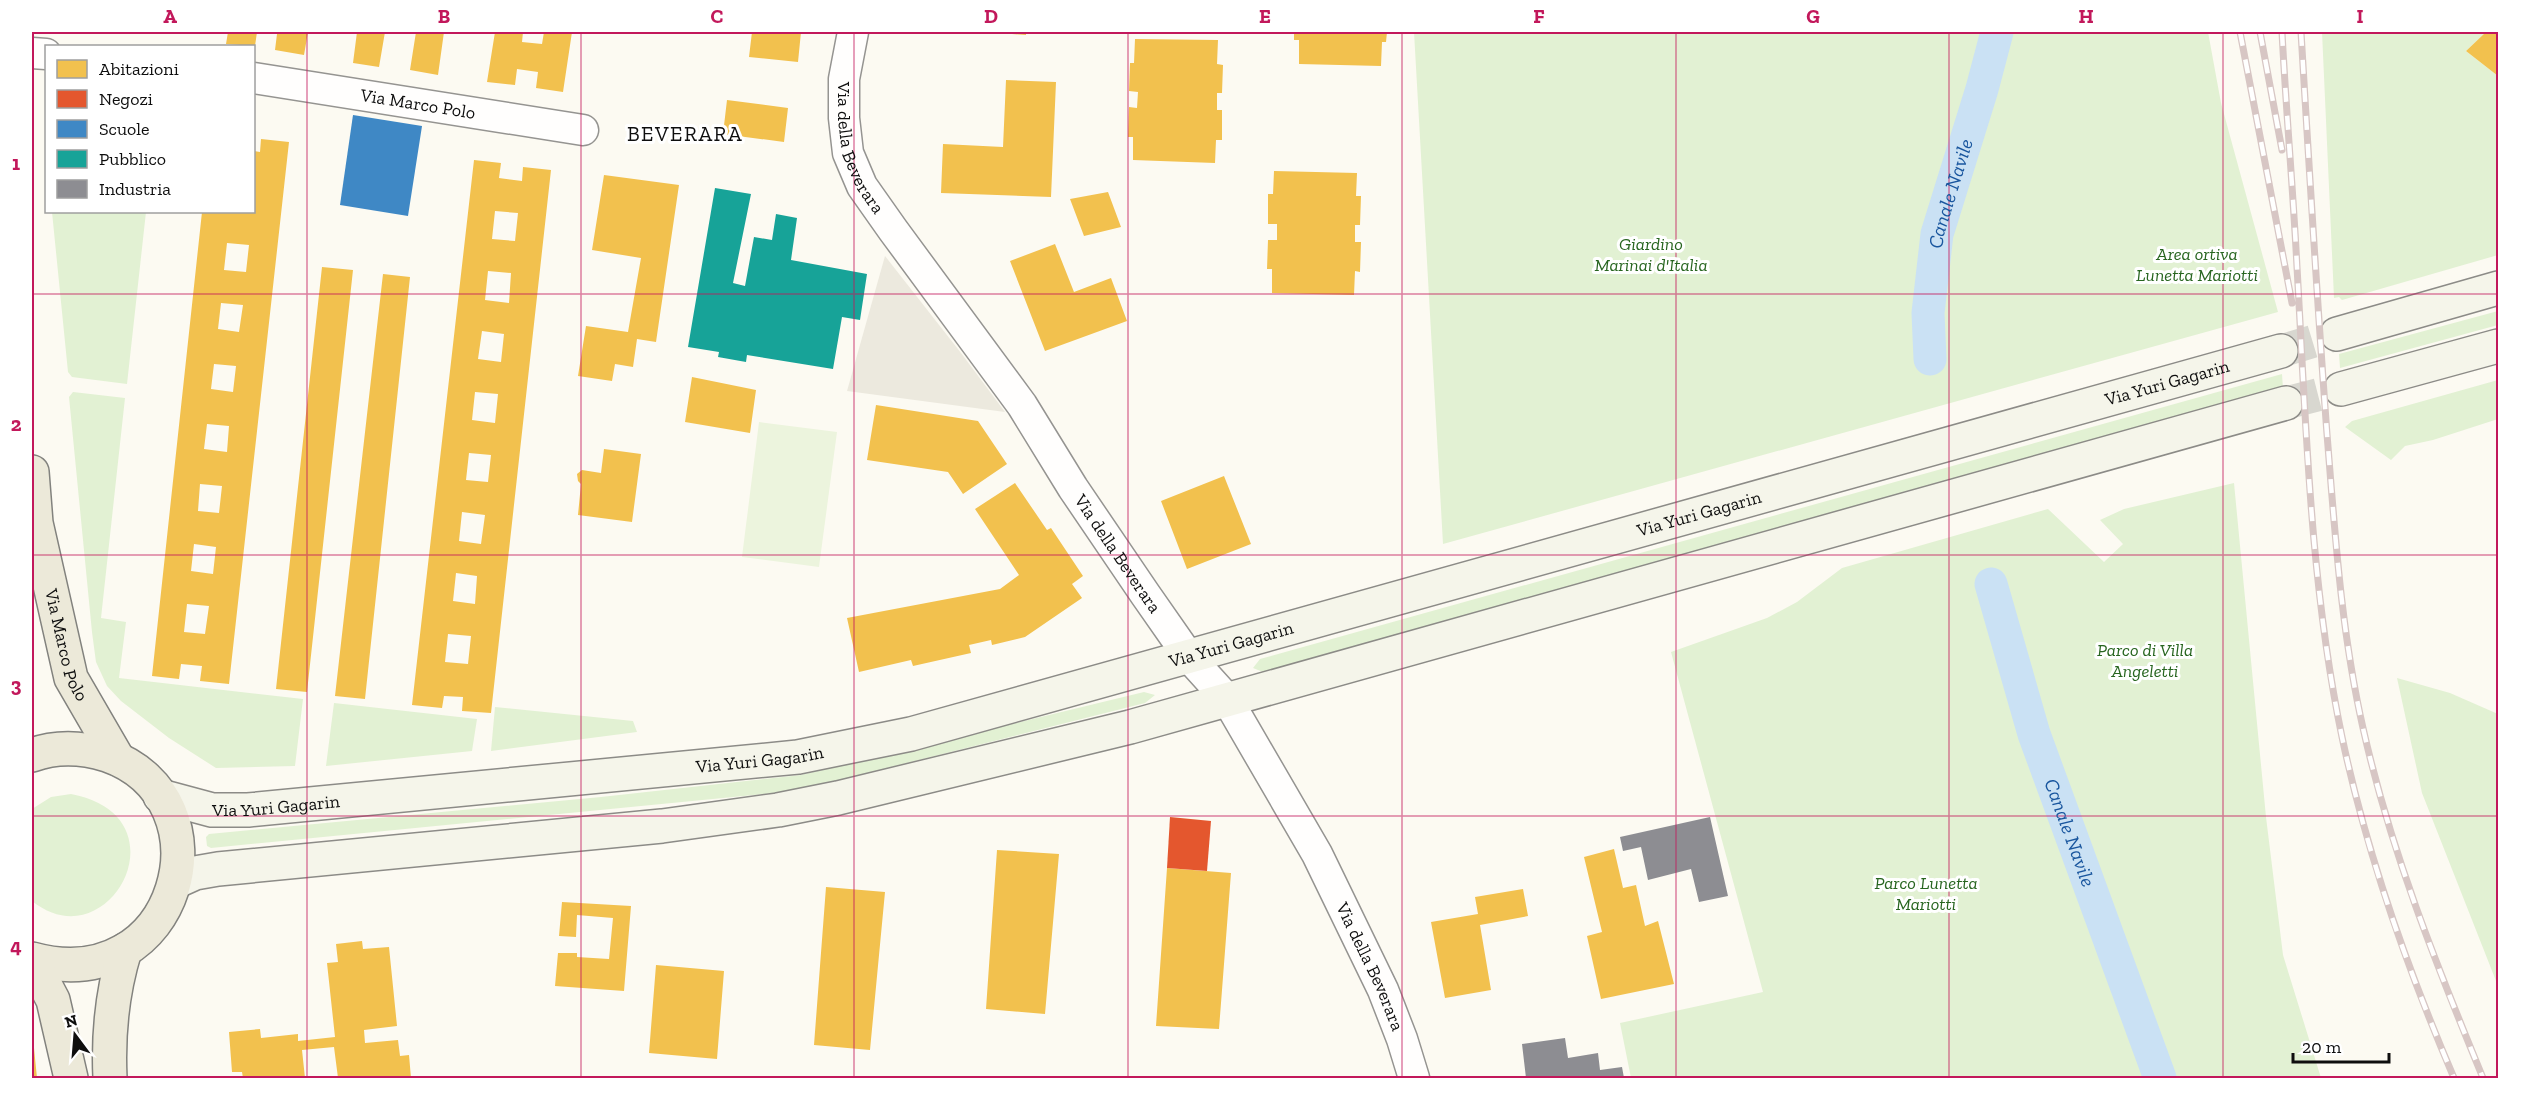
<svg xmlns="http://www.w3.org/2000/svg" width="2530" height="1110" viewBox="0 0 2530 1110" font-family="'Zilla Slab',serif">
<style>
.green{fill:#e2f1d3}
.pitch{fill:#ecf4dd}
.plaza{fill:#ece9de}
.homes{fill:#f2c14e;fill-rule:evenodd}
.shops{fill:#e4572e}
.schools{fill:#3f88c5}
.public{fill:#17a398}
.industry{fill:#8d8d92}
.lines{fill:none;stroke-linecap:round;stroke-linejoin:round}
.canal{stroke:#cae1f4;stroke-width:33}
.secondary-tunnel{stroke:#d8d7d0;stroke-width:33;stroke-dasharray:33 16;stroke-linecap:butt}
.minor-casing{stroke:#959491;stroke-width:33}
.secondary-casing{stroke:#8c8b87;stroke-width:36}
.primary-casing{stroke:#82827e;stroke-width:36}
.minor{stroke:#fffefd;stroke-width:30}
.secondary{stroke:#f5f5ea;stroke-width:33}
.primary{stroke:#ece9d9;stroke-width:33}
.rail-casing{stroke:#d7c6c4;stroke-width:7}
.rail{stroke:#fff;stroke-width:4.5;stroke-dasharray:14;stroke-linecap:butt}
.grid{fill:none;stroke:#c2185b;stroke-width:1.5;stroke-opacity:0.55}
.labels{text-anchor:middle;stroke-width:6;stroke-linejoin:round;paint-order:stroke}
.street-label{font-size:18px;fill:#0e0e0e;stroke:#fff}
.park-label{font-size:18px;font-style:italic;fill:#27651f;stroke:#fff}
.water-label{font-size:20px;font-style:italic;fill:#19569e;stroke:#fff}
.quarter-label{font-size:21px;letter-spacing:1.5px;fill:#0e0e0e;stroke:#fff}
.neatline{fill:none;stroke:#c2185b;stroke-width:2}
.grid-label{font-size:20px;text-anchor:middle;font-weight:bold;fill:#c2185b}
</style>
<rect width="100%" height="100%" fill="#fcfaf2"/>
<path class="green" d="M1414 32H2208L2221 103 2278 312 1443 544Z
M2322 32H2486L2466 51 2498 76V255L2342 300 2339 297 2334 298Z
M52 212H146L127 384 72 377 68 372Z
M2498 311V325L2340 368 2339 354Z
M2282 374 2283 389 1263 672 1253 668 1260 659Z
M2498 380V419L2433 440 2405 446 2391 460 2345 427 2352 421Z
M73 392 125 398 101 618 126 622 119 678 303 699 295 766 216 768 169 738 121 701 107 686 96 662 92 632 69 397Z
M2234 483 2266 817 2283 955 2321 1078H1631L1620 1023 1763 992 1671 652 1767 618 1797 602 1842 568 2048 509 2104 562 2123 544 2100 520 2124 509Z
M2397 678 2450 693 2498 714V986L2422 793Z
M1144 692 1155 695 1145 703 796 791 211 848 207 846 206 837 209 834 601 797 801 775Z
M334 703 477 719 472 751 326 766Z
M495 707 633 721 637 732 491 751Z
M71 794C188 816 109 963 32 901V809L51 797Z"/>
<path class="pitch" d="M759 422 837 432 819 567 742 557Z"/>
<path class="plaza" d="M885 256 961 353 1005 412 847 391Z"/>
<path class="homes" d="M228 32H257L255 46 226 44Z
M268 32H308L304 55 275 50 277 34Z
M357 32H385L379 67 353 63Z
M416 32H444L438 75 410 70Z
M495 32H523L522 42 542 44 544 32H572L563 92 536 88 538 72 517 69 515 85 487 82Z
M752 32H801L798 62 749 57Z
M1000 32H1026V35L1000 33Z
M1294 32H1387L1386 42H1382L1381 66 1299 64V40H1294Z
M2486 32H2498V76L2466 51Z
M1135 39 1218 40 1217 64 1223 65 1222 93H1217V110H1222V140H1216L1215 163 1133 160V137H1128L1129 107 1137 108 1138 92 1129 91 1130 63H1134Z
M1006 80 1056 82 1051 197 941 193 943 144 1003 147Z
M727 100 788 108 784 142 723 134Z
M261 139 289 142 229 684 200 681 202 666 181 664 179 679 152 676 202 212H254L255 185H254V151L260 152ZM227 243 249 245 246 272 224 270ZM221 303 243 305 239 332 218 329ZM214 364 236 366 233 392 211 389ZM207 424 229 426 227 452 204 449ZM200 484 222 486 219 513 198 511ZM194 544 216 547 213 574 191 571ZM187 604 209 606 205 634 184 632Z
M474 160 501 163 499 178 522 181 523 167 551 170 491 713 462 711 463 697 444 696 442 708 412 705ZM495 211 518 213 515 241 492 239ZM488 271 511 273 509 303 485 300ZM482 331 504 334 501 362 478 359ZM475 392 498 394 495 423 472 420ZM469 453 491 455 488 482 466 480ZM462 512 485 515 481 544 459 541ZM456 573 477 576 475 604 453 601ZM448 634 471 636 468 664 445 662Z
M1274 171 1357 173 1356 196H1361L1360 225H1355V242H1361L1360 272 1355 271 1354 295 1272 293V269H1267L1268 240H1277V224H1268V194H1273Z
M604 175 679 185 656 342 637 339 633 367 615 364 612 381 578 376 586 326 628 332 641 258 592 250Z
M1108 192 1121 227 1084 236 1070 199Z
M1055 244 1074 292 1111 278 1127 321 1045 351 1010 261Z
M322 267 353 270 307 692 276 689Z
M383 274 410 277 365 699 335 696Z
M692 377 756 390 750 433 685 422Z
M876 405 978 421 1007 464 963 494 948 472 867 460Z
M604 449 641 454 632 522 578 515 581 484 578 481 577 474 582 470 601 473Z
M1224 476 1251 544 1187 569 1161 501Z
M1015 483 1047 530 1051 528 1083 576 1072 584 1082 598 1025 637 992 645 991 640 969 645 971 653 913 666 911 660 859 672 847 618 1000 589 1019 575 975 509Z
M1614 849 1623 888 1636 885 1645 926 1658 921 1674 984 1601 999 1587 936 1602 932 1584 857Z
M997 850 1059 854 1045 1014 986 1009Z
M1167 868 1231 873 1219 1029 1156 1026Z
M826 887 885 892 870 1050 814 1045Z
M1523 889 1528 916 1480 925 1491 990 1445 998 1431 922 1478 914 1475 897Z
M562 902 631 906 624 991 555 986 558 953H577V957L609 959 613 918 577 915 576 937 559 936Z
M362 941 363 949 389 947 397 1026 364 1030 365 1043 398 1040 400 1056 409 1055 411 1078H338L334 1047 302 1050 305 1078H243L242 1072H232L229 1032 260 1029 261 1038 298 1034V1041L335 1037 327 963 338 962 336 944Z
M656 965 724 971 717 1059 649 1053Z
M32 1048H34L37 1078H32Z"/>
<path class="shops" d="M1170 817 1211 821 1207 871 1167 868Z"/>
<path class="schools" d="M353 115 422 126 408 216 340 205Z"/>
<path class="public" d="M715 188 751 194 733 283 745 286 754 237 772 240 776 214 797 218 791 260 867 274 860 320 842 317 833 369 747 355 746 362 718 357 719 352 688 347Z"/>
<path class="industry" d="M1710 817 1728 896 1699 902 1691 869 1648 880 1641 847 1623 851 1620 837Z
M1565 1038 1568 1058 1598 1053 1600 1070 1622 1067 1624 1078H1526L1522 1044Z"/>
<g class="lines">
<g class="canal">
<path id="s1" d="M1930 359 1928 313 1937 234 1982 89 1997 32"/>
<path id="s2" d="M1991 584 2034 734 2160 1078"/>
</g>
<path class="secondary-tunnel" d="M2281 351 2337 334
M2286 403 2341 389"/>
<g class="minor-casing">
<g id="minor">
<path id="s3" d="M853 32 844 79V118L848 153 862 186 893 230 1022 405 1073 488 1145 594 1189 657 1227 699 1317 854 1383 990 1402 1039 1414 1078"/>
<path d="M32 53 46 54"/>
<path id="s4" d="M254 78 583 130"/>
</g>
</g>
<g class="secondary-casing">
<g id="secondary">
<path d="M2337 334 2498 288"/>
<path d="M2341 389 2498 346"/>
<path id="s5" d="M160 796 212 810H248L798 757 911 734 2281 351"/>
<path d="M175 882 195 873 218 869 662 826 778 810 838 798 1130 727 2286 403"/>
</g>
</g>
<g class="primary-casing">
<g id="primary">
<path id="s6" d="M32 472 36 523 71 678 118 759"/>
<path d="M32 755C57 746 81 747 107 755 233 799 180 1000 32 959"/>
<path d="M32 960 53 1000 71 1078"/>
<path d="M110 1078C108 1035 112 992 125 950"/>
</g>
</g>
<use href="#minor" class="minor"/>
<use href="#secondary" class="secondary"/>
<use href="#primary" class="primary"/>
<g class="rail-casing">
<path id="rail" d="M2240 32 2292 303
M2260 32 2282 150
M2282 32C2286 110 2293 189 2297 267 2306 424 2310 584 2342 737 2367 855 2407 968 2454 1078
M2301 32C2309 166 2317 300 2327 434 2335 533 2341 631 2363 728 2390 849 2436 964 2483 1078"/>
</g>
<use href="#rail" class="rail"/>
</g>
<path class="grid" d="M307 32V1078M581 32V1078M854 32V1078M1128 32V1078M1402 32V1078M1676 32V1078M1949 32V1078M2223 32V1078M32 294H2498M32 555H2498M32 816H2498"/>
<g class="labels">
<g class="street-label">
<text dy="6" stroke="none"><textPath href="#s4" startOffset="166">Via Marco Polo</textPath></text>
<text dy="6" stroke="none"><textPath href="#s3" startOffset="120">Via della Beverara</textPath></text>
<text dy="6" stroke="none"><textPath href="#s5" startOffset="2062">Via Yuri Gagarin</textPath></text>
<text dy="6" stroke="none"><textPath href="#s5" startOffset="1576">Via Yuri Gagarin</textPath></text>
<text dy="6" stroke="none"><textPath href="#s3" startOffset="606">Via della Beverara</textPath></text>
<text dy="6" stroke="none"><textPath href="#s6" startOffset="177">Via Marco Polo</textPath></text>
<text dy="6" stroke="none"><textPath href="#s5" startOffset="1090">Via Yuri Gagarin</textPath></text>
<text dy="6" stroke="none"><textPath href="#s5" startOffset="604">Via Yuri Gagarin</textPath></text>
<text dy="6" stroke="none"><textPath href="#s5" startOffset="118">Via Yuri Gagarin</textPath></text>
<text dy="6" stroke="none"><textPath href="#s3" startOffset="1092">Via della Beverara</textPath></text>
</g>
<g class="park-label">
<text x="1651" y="250">Giardino<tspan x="1651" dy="21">Marinai d'Italia</tspan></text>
<text x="2197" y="260">Area ortiva<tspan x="2197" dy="21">Lunetta Mariotti</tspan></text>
<text x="2145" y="656">Parco di Villa<tspan x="2145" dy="21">Angeletti</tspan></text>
<text x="1926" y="889">Parco Lunetta<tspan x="1926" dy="21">Mariotti</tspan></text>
</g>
<g class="water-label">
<text dy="7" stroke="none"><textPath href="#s1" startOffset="168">Canale Navile</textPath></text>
<text dy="7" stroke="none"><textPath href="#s2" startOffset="261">Canale Navile</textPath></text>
</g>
<g class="quarter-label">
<text x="685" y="141">BEVERARA</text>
</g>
</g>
<rect width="2530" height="1110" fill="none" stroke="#ffffff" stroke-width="66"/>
<rect x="45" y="45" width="210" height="168" fill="#ffffff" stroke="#9f9f9f" stroke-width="1.5"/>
<rect x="57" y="60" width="30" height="18" fill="#f2c14e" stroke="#9f9f9f" stroke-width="1.5"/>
<text x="99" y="75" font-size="18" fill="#0e0e0e">Abitazioni</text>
<rect x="57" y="90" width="30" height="18" fill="#e4572e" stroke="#9f9f9f" stroke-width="1.5"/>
<text x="99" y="105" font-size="18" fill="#0e0e0e">Negozi</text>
<rect x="57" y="120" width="30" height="18" fill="#3f88c5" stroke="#9f9f9f" stroke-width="1.5"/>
<text x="99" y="135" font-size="18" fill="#0e0e0e">Scuole</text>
<rect x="57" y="150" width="30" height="18" fill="#17a398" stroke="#9f9f9f" stroke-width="1.5"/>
<text x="99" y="165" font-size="18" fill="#0e0e0e">Pubblico</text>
<rect x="57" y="180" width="30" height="18" fill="#8d8d92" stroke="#9f9f9f" stroke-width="1.5"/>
<text x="99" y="195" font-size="18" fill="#0e0e0e">Industria</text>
<g transform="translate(75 1035) rotate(344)" stroke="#ffffff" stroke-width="4.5" paint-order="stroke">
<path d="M0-4.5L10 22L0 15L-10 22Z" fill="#0e0e0e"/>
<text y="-9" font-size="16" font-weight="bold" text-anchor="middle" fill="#0e0e0e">N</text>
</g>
<path d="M2293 1053v9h96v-9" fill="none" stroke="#0e0e0e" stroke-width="3"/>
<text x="2302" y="1053" font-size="18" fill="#0e0e0e" stroke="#ffffff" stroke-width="4.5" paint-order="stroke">20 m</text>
<rect x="33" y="33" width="2464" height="1044" class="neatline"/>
<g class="grid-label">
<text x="170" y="23">A</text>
<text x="444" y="23">B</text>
<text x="717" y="23">C</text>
<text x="991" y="23">D</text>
<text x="1265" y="23">E</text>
<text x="1539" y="23">F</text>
<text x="1813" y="23">G</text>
<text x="2086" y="23">H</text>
<text x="2360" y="23">I</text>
<text x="16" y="170">1</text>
<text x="16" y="431">2</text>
<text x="16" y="692">3</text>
<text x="16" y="953">4</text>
</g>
</svg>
